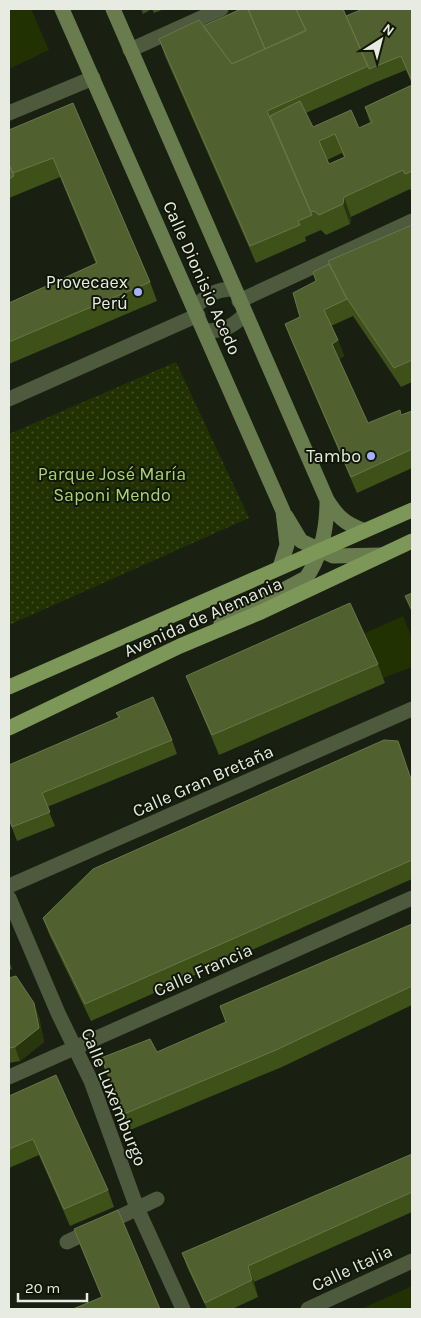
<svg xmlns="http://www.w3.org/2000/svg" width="421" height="1318" viewBox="0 0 421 1318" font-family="Karla,sans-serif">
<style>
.grass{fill:#213102}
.park{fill:url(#park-dots)}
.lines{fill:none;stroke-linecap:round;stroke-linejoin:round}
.street{stroke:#4d5a3d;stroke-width:15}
.secondary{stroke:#687c4d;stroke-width:15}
.primary{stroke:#7d9759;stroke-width:15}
.wall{fill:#3e5119;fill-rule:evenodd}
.shaded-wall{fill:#27360d}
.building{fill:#50612f;stroke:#68774a;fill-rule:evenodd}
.poi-dot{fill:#a6b1fc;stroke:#111708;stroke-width:2}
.labels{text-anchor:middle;stroke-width:4;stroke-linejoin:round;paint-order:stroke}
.street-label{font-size:18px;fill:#e7ebe1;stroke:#111708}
.poi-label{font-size:18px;fill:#e7ebe1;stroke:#111708;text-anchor:end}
.park-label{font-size:18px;fill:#abd46f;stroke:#111708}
</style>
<defs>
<pattern id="park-dots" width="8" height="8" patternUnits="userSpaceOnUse" patternTransform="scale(1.25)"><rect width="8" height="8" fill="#213102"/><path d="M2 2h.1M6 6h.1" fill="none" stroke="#414f27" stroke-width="1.8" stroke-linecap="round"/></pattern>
</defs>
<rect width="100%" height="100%" fill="#192011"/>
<path class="grass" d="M9 9H31L49 50 9 69Z
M403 616 412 638V667L383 678 363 634Z
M412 1286V1309H361Z"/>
<path class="park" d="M176 362 249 518 9 625V434Z"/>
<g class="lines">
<path class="street" d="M130 50 221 9
M9 113 93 78
M239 301 412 221
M195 307C207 295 216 289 234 289
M205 331C223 331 233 327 245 314
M9 399 198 315
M9 886 412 709
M9 898 58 1013 91 1081 137 1208 183 1309
M9 1077 412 898
M67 1242 157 1199
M308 1309 412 1261"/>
<path class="secondary" d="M62 9 283 511 287 545 280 567
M113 9 327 500C337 516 345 524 363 530
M286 516 301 541 333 556 382 555
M221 623 306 578C322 555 327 528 327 500"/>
<path class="primary" d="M9 687 412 510
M9 728 180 646 261 612 412 541"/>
</g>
<path class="wall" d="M141 9H164L154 13 152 9 143 14Z
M241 9H348L344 10 346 16 412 9V84L406 70 374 83 306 113 313 127 359 128 370 123 365 107 412 85V193L410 189 351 217 350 224 326 235 321 230 305 237 306 241 256 263 165 56 159 39 203 26ZM342 153 344 157 329 164 327 160Z
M73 103 150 282 157 301 9 364V303L96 264 60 177 9 198V130Z
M412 225V382L401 387 353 316 331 326 338 340 344 356 339 359 368 423 401 415 412 411V468L357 493 291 340 285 324 300 317 316 281Z
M378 664 385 683 219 755 194 695 186 676Z
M116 713 172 740 177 754 47 807 55 826 17 841 9 820V765L118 718Z
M412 782V879L91 1021 49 934 43 918Z
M412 924V1005L282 1067 130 1130 101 1058 157 1052 226 1023 220 1006Z
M9 960 12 969 9 970Z
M9 978 39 1017 44 1042 20 1061 9 1063Z
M9 1096 108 1190 114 1207 70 1226 39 1155 9 1168Z
M412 1154V1212L254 1282 258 1297 232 1309H207L188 1269 182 1253Z
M74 1229 160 1309 102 1297 80 1245Z"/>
<path class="shaded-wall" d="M344 197 351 217 350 224 343 204Z
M338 340 344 356 338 360 332 344Z
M34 1003 39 1017 44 1042 20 1061 15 1047Z
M248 1266 254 1282 258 1297 252 1280Z"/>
<path class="building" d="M241 9H248L265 49 232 64 203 26Z
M248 9H296L306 31 265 49Z
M296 9H343L368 66 267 111 312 215 298 221 300 225 250 246 159 39 199 20 232 64 306 30Z
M363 9H412V81L401 56 369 69 346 16Z
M412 85V171L405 174 403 170 344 197 343 204 319 215 314 211 311 212 270 116 300 101 313 127 351 110 359 128 372 122 365 107ZM335 134 345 157 329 164 319 141Z
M73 103 150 282 9 342V303L97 263 53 158 13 173 9 164V130Z
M9 164 14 176 9 179Z
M412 225V360L394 368 346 297 328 261Z
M329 264 347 299 324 310 338 340 332 344 368 423 400 410 401 415 412 411V449L351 477 285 324 300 317 293 293 316 281 313 272Z
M412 593V611L405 596Z
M350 603 378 664 212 735 186 676Z
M153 697 172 740 42 793 50 812 12 827 9 818V765L120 717 116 713Z
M384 740 398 741 412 782V860L85 1004 43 918 93 869Z
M412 924V986L276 1050 124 1114 101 1058 150 1039 157 1052 226 1022 220 1006Z
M16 976 34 1003 39 1028 15 1047 9 1048V978Z
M56 1075 108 1190 64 1209 33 1139 9 1149V1096Z
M412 1154V1192L248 1266 252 1280 205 1303 182 1253Z
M118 1210 160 1309H73L102 1297 74 1229Z"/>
<g class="poi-dot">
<circle cx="138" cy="292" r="5"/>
<circle cx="371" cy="456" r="5"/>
</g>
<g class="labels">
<g class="street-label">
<text transform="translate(202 278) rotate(66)" y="6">Calle Dionisio Acedo</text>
<text transform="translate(203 617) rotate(-24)" y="6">Avenida de Alemania</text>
<text transform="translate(203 781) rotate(-24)" y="6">Calle Gran Bretaña</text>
<text transform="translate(203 970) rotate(-24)" y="6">Calle Francia</text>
<text transform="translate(114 1097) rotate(68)" y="6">Calle Luxemburgo</text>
<text transform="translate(352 1268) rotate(-25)" y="6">Calle Italia</text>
</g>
<g class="poi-label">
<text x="128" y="288">Provecaex<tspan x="128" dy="21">Perú</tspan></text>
<text x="361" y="462">Tambo</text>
</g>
<g class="park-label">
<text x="112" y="480">Parque José María<tspan x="112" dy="21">Saponi Mendo</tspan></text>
</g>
</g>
<rect width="421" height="1318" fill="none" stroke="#e7ebe1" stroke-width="20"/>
<g transform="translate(381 40) rotate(36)" stroke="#111708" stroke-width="4" paint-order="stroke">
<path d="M0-4L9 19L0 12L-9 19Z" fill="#e7ebe1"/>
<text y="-8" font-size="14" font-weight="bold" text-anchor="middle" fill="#e7ebe1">N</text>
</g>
<path d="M18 1293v8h69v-8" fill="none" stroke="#e7ebe1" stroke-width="2.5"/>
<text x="25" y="1293" font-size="15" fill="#e7ebe1" stroke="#111708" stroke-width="4" paint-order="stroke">20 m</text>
</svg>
